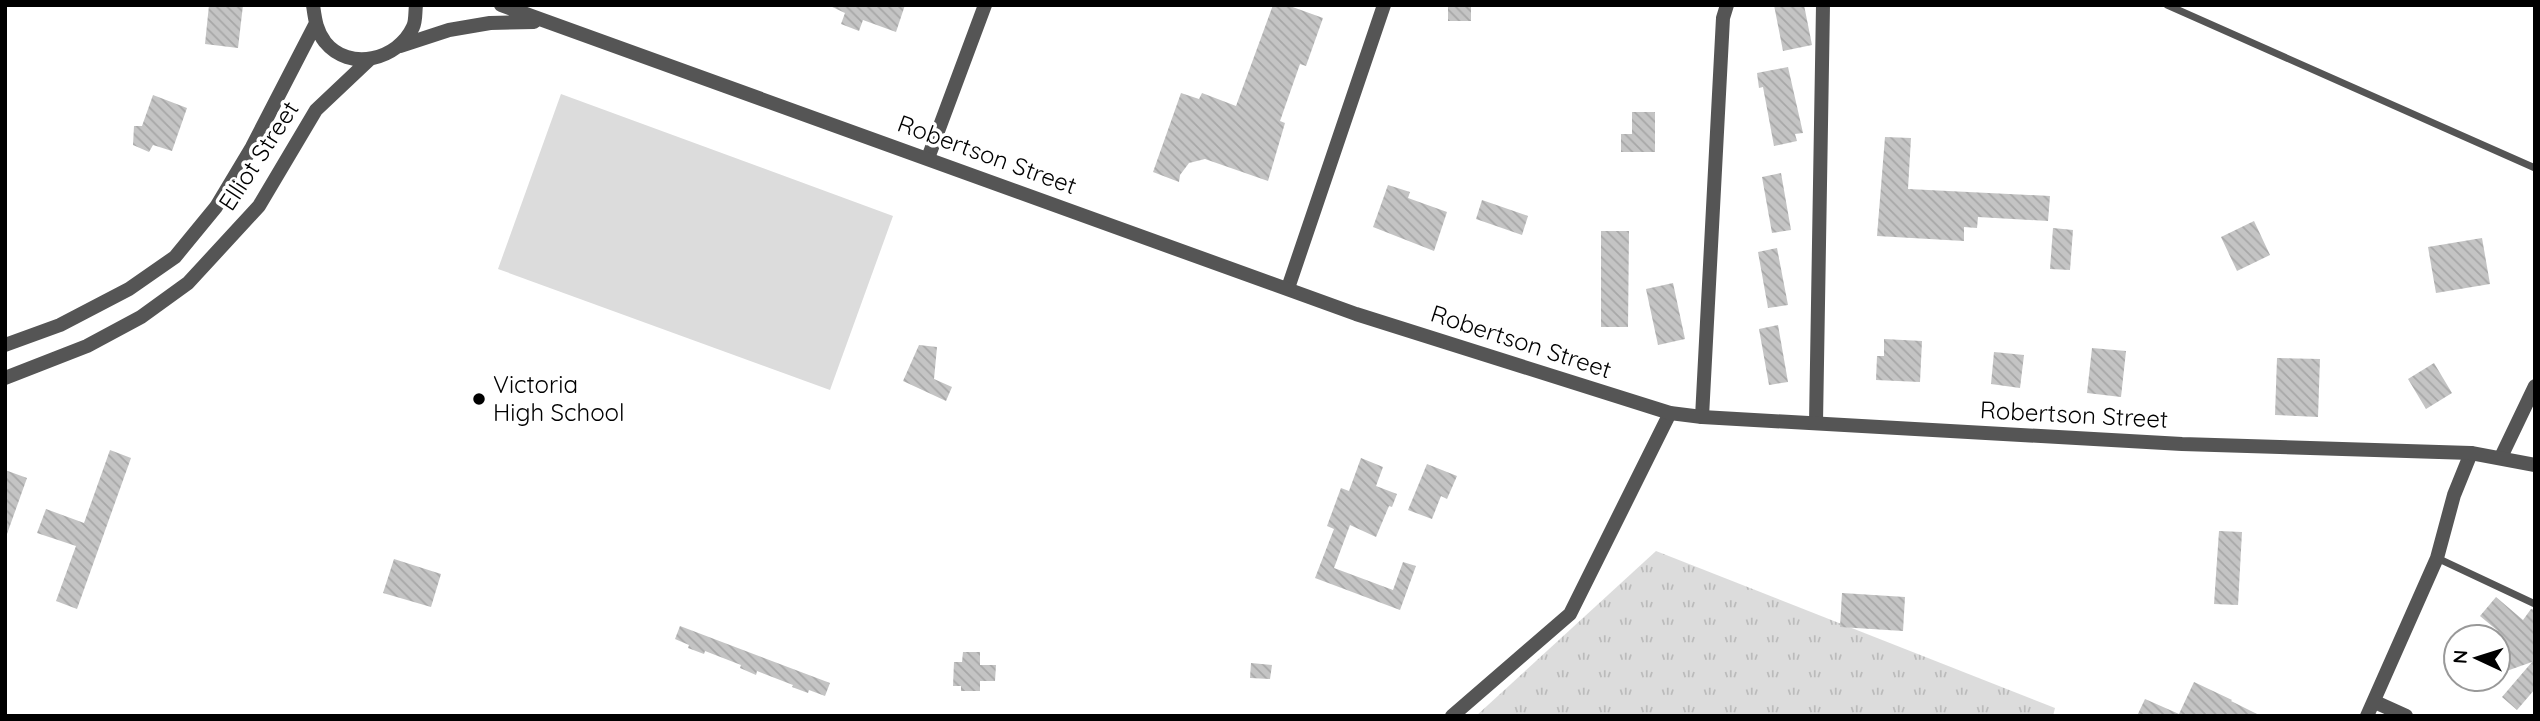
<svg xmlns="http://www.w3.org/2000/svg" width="2540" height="721" viewBox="0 0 2540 721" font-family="Quicksand,sans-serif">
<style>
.grass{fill:url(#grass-tufts)}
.park{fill:#dcdcdc}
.building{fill:url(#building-back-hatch)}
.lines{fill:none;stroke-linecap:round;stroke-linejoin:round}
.service{stroke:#555;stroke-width:7}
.minor{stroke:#555;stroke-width:14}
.tertiary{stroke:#555;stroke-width:14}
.poi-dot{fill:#000;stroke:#fff;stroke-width:2.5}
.labels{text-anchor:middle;stroke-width:7;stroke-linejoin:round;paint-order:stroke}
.street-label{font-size:24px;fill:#000;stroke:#fff}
.poi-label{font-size:24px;fill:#000;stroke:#fff;text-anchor:start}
</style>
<defs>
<pattern id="grass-tufts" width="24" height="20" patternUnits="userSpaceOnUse" patternTransform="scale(1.75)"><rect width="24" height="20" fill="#dcdcdc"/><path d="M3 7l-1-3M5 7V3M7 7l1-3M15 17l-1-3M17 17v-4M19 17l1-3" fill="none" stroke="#bbb"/></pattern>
<pattern id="building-back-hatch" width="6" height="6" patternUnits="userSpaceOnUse" patternTransform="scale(1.75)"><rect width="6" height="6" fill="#c4c4c4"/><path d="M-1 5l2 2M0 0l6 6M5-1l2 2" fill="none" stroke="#a7a7a7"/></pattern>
</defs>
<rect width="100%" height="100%" fill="#fff"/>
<path class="grass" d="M1656 551 2055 708 2053 716H1476Z"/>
<path class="park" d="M561 94 893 216 830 390 498 269Z"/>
<path class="building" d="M209 5H243L238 48 205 44Z
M828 5H905L896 32 863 20 859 31 841 24 845 13Z
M1273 5H1287L1323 18 1306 66 1300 64 1280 121 1285 123 1268 181 1205 159 1189 163 1180 175 1179 182 1153 172 1181 93 1199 99 1202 93 1236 106Z
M1448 5H1471V21H1448Z
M1774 5H1804L1812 45 1783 51Z
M1788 67 1803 133 1795 134 1797 141 1774 146 1763 87 1759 88 1757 73Z
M153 95 187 108 172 151 153 145 149 152 133 145 134 126H142Z
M1632 112H1655V152H1621V134H1632Z
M1885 137 1911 138 1908 189 2050 196 2048 221 1978 217 1977 228 1964 227V241L1877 236Z
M1781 173 1791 230 1772 233 1762 177Z
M1388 185 1410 192 1408 198 1447 212 1434 251 1373 227Z
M1482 200 1528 216 1522 235 1476 219Z
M2254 221 2270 255 2237 271 2221 237Z
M2053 228 2073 230 2070 270 2050 269Z
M1601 231H1629L1628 327H1601Z
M2482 238 2490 284 2436 293 2428 247Z
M1777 248 1788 305 1768 308 1758 252Z
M1673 283 1685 339 1658 345 1646 289Z
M1778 325 1788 382 1769 385 1759 329Z
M1884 339 1922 341 1920 382 1876 380 1877 356H1884Z
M919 345 937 347 934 379 952 387 946 401 903 381Z
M2092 348 2126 351 2121 397 2087 393Z
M1994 352 2024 355 2020 388 1991 384Z
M2277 358 2320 359 2318 417 2275 415Z
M2434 363 2452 393 2426 409 2408 379Z
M110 450 131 458 77 609 56 601 76 546 37 533 46 509 84 523Z
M1361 458 1383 467 1376 486 1397 494 1392 507 1389 506 1376 537 1350 525 1334 568 1393 590 1403 562 1416 566 1400 610 1315 578 1334 529 1327 526 1341 488 1349 491Z
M1427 464 1457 476 1447 499 1441 496 1432 519 1408 510Z
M5 470 27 478 7 534H5Z
M2219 531 2242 532 2238 605 2214 604Z
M394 559 441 574 431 607 383 593Z
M1842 593 1905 597 1903 631 1840 627Z
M2496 597 2523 620 2531 609 2535 610V689L2517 710 2502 697 2532 662 2498 674V631L2480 616Z
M680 626 830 683 825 696 809 690 808 693 792 687 793 685 757 671 756 675 740 668 741 665 705 651 704 654 688 648 689 645 675 639Z
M963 652H980V665H996L995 681H980V691H961V686H953L954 662H962Z
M1251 663 1272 665 1270 679 1250 678Z
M2194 682 2232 700 2231 701 2261 716H2137L2145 699 2179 714Z"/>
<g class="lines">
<path class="service" d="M2167 5 2535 168
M2437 558 2535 604"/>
<path class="minor" d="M928 158 985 5
M1288 288 1384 5
M1702 417 1723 18 1727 5
M1816 423 1823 5
M2501 457 2535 386
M2375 702 2406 716
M1452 716 1570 614 1670 413
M2367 716 2437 558 2454 495 2471 453"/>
<path class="tertiary" d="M313 5C315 19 316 30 325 42 349 72 398 60 413 27 416 21 415 12 416 5
M501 5 1356 314 1670 413 1702 417 2182 444 2471 453 2535 465
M400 46 449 30 490 23 534 22
M5 345 60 325 129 289 175 257 216 207 252 147 315 25
M5 378 87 346 141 317 188 283 259 206 316 110 370 59"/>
</g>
<circle class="poi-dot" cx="479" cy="399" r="7"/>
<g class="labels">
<g class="street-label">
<text transform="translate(987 155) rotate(20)" y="8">Robertson Street</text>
<text transform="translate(259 156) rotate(-57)" y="8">Elliot Street</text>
<text transform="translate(1521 342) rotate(18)" y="8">Robertson Street</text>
<text transform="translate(2074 415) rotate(3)" y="8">Robertson Street</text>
</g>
<g class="poi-label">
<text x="493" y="393">Victoria<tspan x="493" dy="28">High School</tspan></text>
</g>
</g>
<rect width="2540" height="721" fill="none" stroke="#000000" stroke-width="14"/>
<g transform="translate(2477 658) rotate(274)"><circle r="33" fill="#ffffff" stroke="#999999" stroke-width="2"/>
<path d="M0-5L12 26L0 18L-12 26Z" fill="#000000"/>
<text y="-10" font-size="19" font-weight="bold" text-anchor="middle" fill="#000000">N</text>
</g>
</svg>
